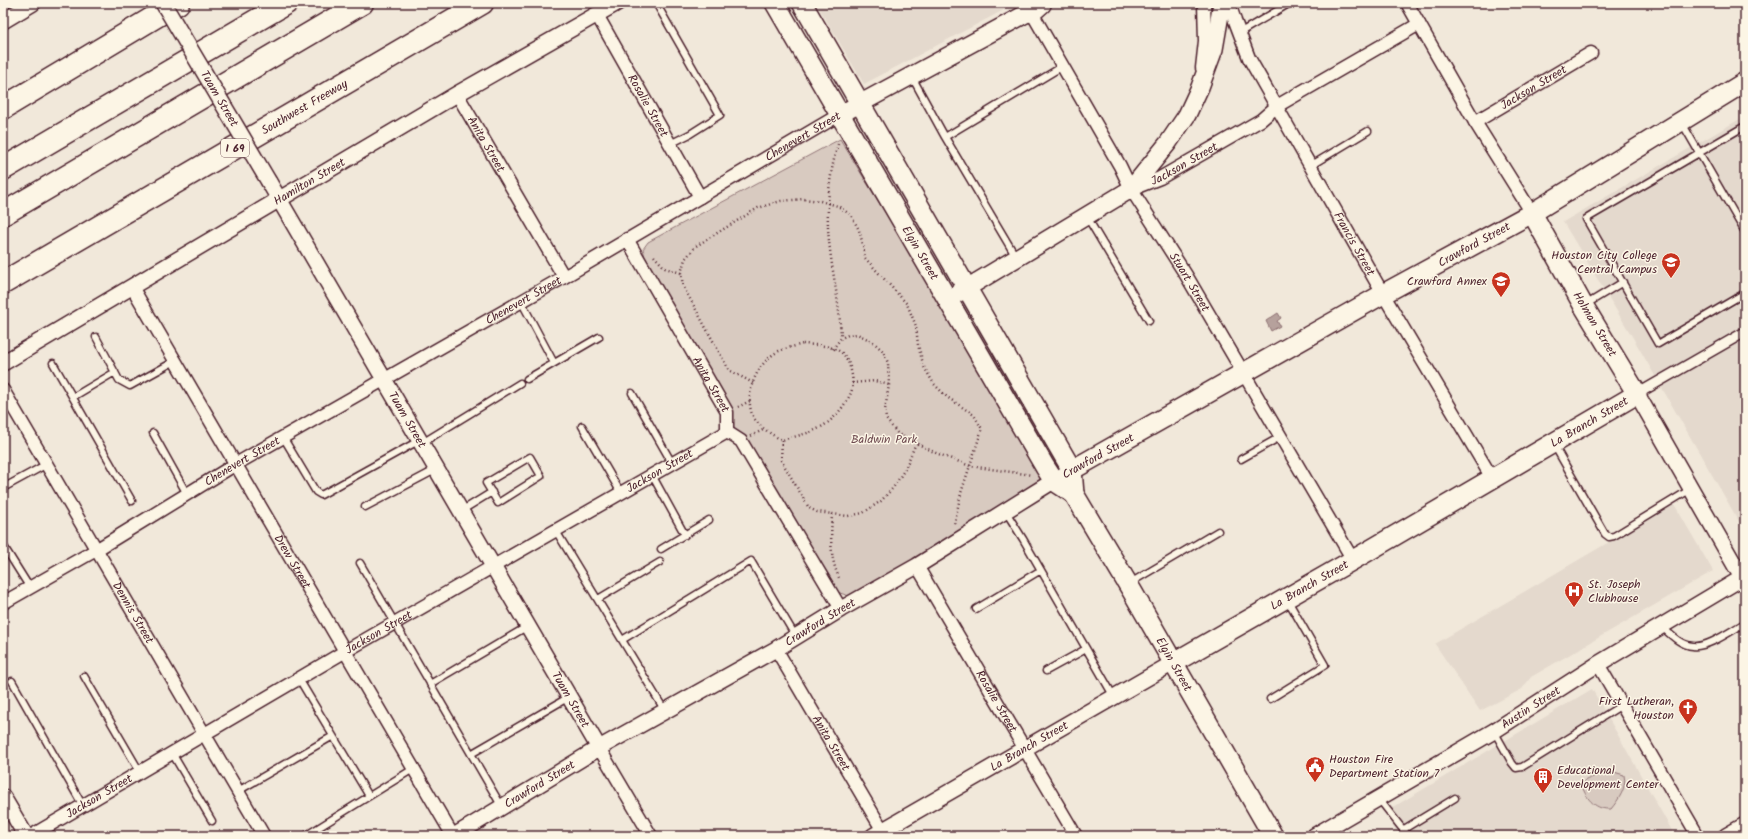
<svg xmlns="http://www.w3.org/2000/svg" width="1748" height="839" viewBox="0 0 1748 839" font-family="Kalam,sans-serif">
<style>
.built{fill:#e4d9cd}
.green{fill:#d8cac0;stroke:#917476}
.water{fill:#b6a19c;stroke:#8b6d6f}
.lines{fill:none;stroke-linecap:round;stroke-linejoin:round}
.service-casing{stroke:#4a1f2b;stroke-width:9}
.pedestrian-casing{stroke:#4a1f2b;stroke-width:12}
.minor-casing{stroke:#4a1f2b;stroke-width:15}
.tertiary-casing{stroke:#4a1f2b;stroke-width:18}
.secondary-casing{stroke:#4a1f2b;stroke-width:20}
.primary-casing{stroke:#4a1f2b;stroke-width:22}
.motorway-casing{stroke:#4a1f2b;stroke-width:25}
.path{stroke:#4a1f2b;stroke-width:2.5;stroke-dasharray:1 3;stroke-linecap:butt}
.service{stroke:#fcf5e5;stroke-width:6}
.pedestrian{stroke:#fcf5e5;stroke-width:9}
.minor{stroke:#fcf5e5;stroke-width:12}
.tertiary{stroke:#fcf5e5;stroke-width:15}
.secondary{stroke:#fcf5e5;stroke-width:17}
.primary{stroke:#fcf5e5;stroke-width:19}
.motorway{stroke:#fcf5e5;stroke-width:22}
.tertiary-bridge-casing{stroke:#4a1f2b;stroke-width:18;stroke-linecap:butt}
.tertiary-bridge{stroke:#fcf5e5;stroke-width:15}
.labels{text-anchor:middle;stroke-width:3;stroke-linejoin:round;paint-order:stroke}
.shield{fill:#fcf5e5;stroke:#7f5f63;stroke-width:1}
.shield-label{font-size:11px;font-weight:bold;fill:#4a1f2b}
.street-label{font-size:12px;fill:#4a1f2b;stroke:#fcf5e5}
.poi-label{font-size:12px;fill:#4a1f2b;stroke:#fcf5e5;text-anchor:end}
.park-label{font-size:12px;fill:#6e4a50;stroke:#fcf5e5}
</style>
<rect width="100%" height="100%" fill="#f1e8da"/>
<filter id="ink" filterUnits="userSpaceOnUse"><feTurbulence type="fractalNoise" baseFrequency=".025" numOctaves="2"/><feDisplacementMap in="SourceGraphic" scale="8" xChannelSelector="R" yChannelSelector="G"/><feConvolveMatrix kernelMatrix="1 2 1 2 8 2 1 2 1" color-interpolation-filters="sRGB"/></filter>
<g filter="url(#ink)">
<path class="built" d="M816 3H1014L1015 4 864 84Z
M1745 116V532L1632 336 1563 222Z
M1674 504 1713 571 1531 677 1522 689 1480 711 1435 644Z
M1592 689 1675 836H1399L1385 812Z"/>
<path class="green" d="M840 139 1047 477 913 561 849 596 840 593 834 588 750 443 735 431 733 425V416L728 404 645 257 643 249 648 242Z
M1614 772 1624 775C1627 788 1619 799 1611 809 1596 810 1587 800 1582 786L1584 781C1594 776 1603 773 1614 772Z"/>
<path class="water" d="M1278 313 1281 318 1277 321 1280 326 1271 331 1266 321Z"/>
<g class="lines">
<g class="service-casing">
<path id="service" d="M656 3 720 115 690 134 670 144
M1239 33 1290 3
M912 77 945 137
M1682 123 1745 232
M1745 126 1586 219 1658 344 1745 293
M1310 166 1368 131
M1087 217 1149 321
M1016 257 945 137 1063 66
M521 301 554 363
M1585 305 1623 282
M96 337 119 380 130 386 175 361
M53 363 132 501
M527 379 599 337
M632 393 672 463
M73 397 115 372
M582 426 621 493
M153 433 187 494
M283 437 316 492 321 495 420 440
M422 443 520 383
M1554 445 1605 534 1609 537 1614 536 1691 489
M530 457 541 476 498 503 486 483Z
M1241 459 1280 437
M652 475 685 535
M3 488 47 464
M365 507 437 469
M461 511 492 492
M1006 512 1023 539 1114 697
M556 531 665 711
M3 545 30 588
M661 549 709 520
M360 563 502 807
M1130 583 1218 531
M598 599 660 562
M976 609 1041 570
M1661 626C1670 634 1680 645 1693 646 1708 648 1732 630 1745 623
M622 640 751 561 796 637
M1046 671 1086 649
M84 676 140 772
M299 679 369 796
M12 681 83 806
M430 684 528 626
M1270 699 1325 665 1287 599
M1494 731 1512 763 1516 768 1522 767 1622 705
M172 753 212 821
M471 754 569 697
M238 791 333 736
M1379 799 1408 836
M1404 829 1455 798
M305 836 413 769"/>
</g>
<g class="pedestrian-casing">
<path id="pedestrian" d="M1637 394 1745 332"/>
</g>
<g class="minor-casing">
<g id="minor">
<path id="s1" d="M1229 3 1235 21 1249 58 1383 294 1492 478"/>
<path d="M1407 3 1475 122 1532 213"/>
<path id="s2" d="M1028 6 1120 166 1131 189 1186 275 1353 560"/>
<path id="s3" d="M597 15 700 197"/>
<path d="M1202 68 1205 41 1204 3"/>
<path id="s4" d="M457 94 564 277"/>
<path id="s5" d="M1475 122 1591 53"/>
<path id="s6" d="M1132 189 1160 178 1261 120 1277 106 1419 24"/>
<path id="s7" d="M627 239 727 412V432L741 441 841 609"/>
<path id="s8" d="M132 287 453 836"/>
<path id="s9" d="M3 390 264 836"/>
<path id="s10" d="M917 566 1076 836"/>
<path id="s11" d="M3 603 96 550 236 464 564 277 839 115"/>
<path id="s12" d="M776 649 886 836"/>
<path d="M1598 664 1698 836"/>
<path d="M599 748 651 836"/>
<path id="s13" d="M31 836 344 652 727 432"/>
</g>
</g>
<g class="tertiary-casing">
<g id="tertiary">
<path d="M3 21 33 3"/>
<path id="s14" d="M269 182 599 748"/>
<path id="s15" d="M3 363 457 94 617 3"/>
<path d="M1637 394 1745 583"/>
<path d="M3 797 26 836"/>
<path id="s16" d="M454 836 599 748 776 649 841 609 917 566 1063 475"/>
<path id="s17" d="M873 836 1173 663"/>
<path id="s18" d="M1314 836 1494 731 1598 664 1742 578"/>
<path d="M1726 836 1745 825"/>
</g>
</g>
<g class="secondary-casing">
<path id="secondary" d="M839 115 1031 11
M947 300 1131 189 1168 143 1187 115 1200 87 1214 49 1222 3"/>
</g>
<g class="primary-casing">
<g id="primary">
<path id="s19" d="M775 3 1045 467 1054 481 1074 494"/>
<path id="s20" d="M802 3 1072 470 1074 494 1132 591 1273 836"/>
<path id="s21" d="M1072 470 1383 294 1532 213 1745 82"/>
<path id="s22" d="M1173 663 1353 560 1637 394 1583 305 1532 213"/>
</g>
</g>
<g class="motorway-casing">
<g id="motorway">
<path d="M1031 11 1040 3"/>
<path d="M3 108 178 3"/>
<path d="M3 169 286 3"/>
<path d="M3 214 362 3"/>
<path id="s23" d="M3 283 482 3"/>
</g>
</g>
<path class="path" d="M838 144C830 171 827 199 828 228 830 265 840 301 841 338
M654 256 665 268 681 273
M803 344C815 345 835 345 844 355 851 364 855 382 851 393 846 404 835 418 826 424 813 433 796 436 782 440 772 435 757 426 752 414 744 392 758 361 779 351 787 348 795 346 803 344Z
M833 349 841 338 848 335 857 334 872 341 883 351 888 363 889 385 885 410 886 419 898 434 936 453 970 466 1032 475
M753 383 729 370 683 286 681 273 685 259 696 246 758 208 781 201 804 199 820 201 838 206 851 215 859 230 863 245 865 258 907 304 916 326 918 345 924 367 934 384 947 397 974 415 982 429 961 493 954 525
M852 383 875 381 889 385
M738 407 750 401
M751 436 765 429
M782 440 781 460 809 508 817 512 848 516 863 513 881 501 893 488 905 469 916 443
M832 514C831 538 829 557 840 580"/>
<use href="#service" class="service"/>
<use href="#pedestrian" class="pedestrian"/>
<use href="#minor" class="minor"/>
<use href="#tertiary" class="tertiary"/>
<use href="#secondary" class="secondary"/>
<use href="#primary" class="primary"/>
<use href="#motorway" class="motorway"/>
<g class="tertiary-bridge-casing">
<g id="tertiary-bridge">
<path id="s24" d="M163 3 269 182"/>
</g>
</g>
<use href="#tertiary-bridge" class="tertiary-bridge"/>
</g>
</g>
<defs>
<g id="school-pin" transform="scale(1)"><path d="M0 17L-7.5 6A9.5 9.5 0 1 1 7.5 6Z" fill="#c8321e" stroke="#fcf5e5"/><path d="M0-5L7-2L0 1L-7-2ZM-4 1L0 2.5L4 1V4Q0 6-4 4Z" fill="#fff"/></g>
<g id="hospital-pin" transform="scale(1)"><path d="M0 17L-7.5 6A9.5 9.5 0 1 1 7.5 6Z" fill="#c8321e" stroke="#fcf5e5"/><path d="M-5-5h3v3.5h4V-5h3V5h-3V1.5h-4V5h-3Z" fill="#fff"/></g>
<g id="church-pin" transform="scale(1)"><path d="M0 17L-7.5 6A9.5 9.5 0 1 1 7.5 6Z" fill="#c8321e" stroke="#fcf5e5"/><path d="M-1.2-6h2.4v3.5h3.3v2.4h-3.3V6h-2.4V-.1h-3.3v-2.4h3.3Z" fill="#fff"/></g>
<g id="civic-pin" transform="scale(1)"><path d="M0 17L-7.5 6A9.5 9.5 0 1 1 7.5 6Z" fill="#c8321e" stroke="#fcf5e5"/><path d="M-.6-6.5H3V-4.5H.6V-3L4-1V1h2V6H-6V1h2V-1L-.6-3ZM-1.2 2.5V6h2.4V2.5Z" fill="#fff"/></g>
<g id="building-pin" transform="scale(1)"><path d="M0 17L-7.5 6A9.5 9.5 0 1 1 7.5 6Z" fill="#c8321e" stroke="#fcf5e5"/><path d="M-4-6H4V6H1V3H-1V6H-4ZM-2.5-4.3h1.7v1.8h-1.7ZM.8-4.3h1.7v1.8H.8ZM-2.5-1h1.7V.8h-1.7ZM.8-1h1.7V.8H.8Z" fill="#fff"/></g>
</defs>
<g fill-rule="evenodd">
<use href="#school-pin" x="1671" y="262"/>
<use href="#school-pin" x="1501" y="281"/>
<use href="#hospital-pin" x="1574" y="591"/>
<use href="#church-pin" x="1688" y="708"/>
<use href="#civic-pin" x="1315" y="766"/>
<use href="#building-pin" x="1543" y="777"/>
</g>
<g class="labels">
<rect class="shield" x="221" y="139" width="28" height="18" rx="3"/>
<g class="shield-label">
<text x="235" y="152">I 69</text>
</g>
<g class="street-label">
<text dy="4" stroke="none"><textPath href="#s5" startOffset="68">Jackson Street</textPath></text>
<text dy="4" stroke="none"><textPath href="#s24" startOffset="111">Tuam Street</textPath></text>
<text dy="4" stroke="none"><textPath href="#s3" startOffset="104">Rosalie Street</textPath></text>
<text dy="4" stroke="none"><textPath href="#s23" startOffset="349">Southwest Freeway</textPath></text>
<text dy="4" stroke="none"><textPath href="#s11" startOffset="926">Chenevert Street</textPath></text>
<text dy="4" stroke="none"><textPath href="#s4" startOffset="58">Anita Street</textPath></text>
<text dy="4" stroke="none"><textPath href="#s6" startOffset="58">Jackson Street</textPath></text>
<text dy="4" stroke="none"><textPath href="#s15" startOffset="356">Hamilton Street</textPath></text>
<text dy="4" stroke="none"><textPath href="#s1" startOffset="272">Francis Street</textPath></text>
<text dy="4" stroke="none"><textPath href="#s21" startOffset="461">Crawford Street</textPath></text>
<text dy="4" stroke="none"><textPath href="#s19" startOffset="289">Elgin Street</textPath></text>
<text dy="4" stroke="none"><textPath href="#s2" startOffset="320">Stuart Street</textPath></text>
<text dy="4" stroke="none"><textPath href="#s11" startOffset="602">Chenevert Street</textPath></text>
<text transform="translate(1595 324) rotate(59)" y="4">Holman Street</text>
<text dy="4" stroke="none"><textPath href="#s7" startOffset="168">Anita Street</textPath></text>
<text dy="4" stroke="none"><textPath href="#s14" startOffset="275">Tuam Street</textPath></text>
<text dy="4" stroke="none"><textPath href="#s22" startOffset="481">La Branch Street</textPath></text>
<text transform="translate(1098 456) rotate(-29)" y="4">Crawford Street</text>
<text dy="4" stroke="none"><textPath href="#s11" startOffset="278">Chenevert Street</textPath></text>
<text dy="4" stroke="none"><textPath href="#s13" startOffset="727">Jackson Street</textPath></text>
<text dy="4" stroke="none"><textPath href="#s8" startOffset="318">Drew Street</textPath></text>
<text dy="4" stroke="none"><textPath href="#s22" startOffset="157">La Branch Street</textPath></text>
<text dy="4" stroke="none"><textPath href="#s9" startOffset="258">Dennis Street</textPath></text>
<text dy="4" stroke="none"><textPath href="#s16" startOffset="424">Crawford Street</textPath></text>
<text dy="4" stroke="none"><textPath href="#s13" startOffset="403">Jackson Street</textPath></text>
<text dy="4" stroke="none"><textPath href="#s20" startOffset="761">Elgin Street</textPath></text>
<text dy="4" stroke="none"><textPath href="#s14" startOffset="599">Tuam Street</textPath></text>
<text dy="4" stroke="none"><textPath href="#s10" startOffset="157">Rosalie Street</textPath></text>
<text dy="4" stroke="none"><textPath href="#s18" startOffset="252">Austin Street</textPath></text>
<text dy="4" stroke="none"><textPath href="#s12" startOffset="109">Anita Street</textPath></text>
<text dy="4" stroke="none"><textPath href="#s17" startOffset="180">La Branch Street</textPath></text>
<text dy="4" stroke="none"><textPath href="#s16" startOffset="100">Crawford Street</textPath></text>
<text dy="4" stroke="none"><textPath href="#s13" startOffset="79">Jackson Street</textPath></text>
</g>
<g class="poi-label">
<text x="1657" y="259">Houston City College<tspan x="1657" dy="14">Central Campus</tspan></text>
<text x="1487" y="285">Crawford Annex</text>
<text x="1588" y="588" text-anchor="start">St. Joseph<tspan x="1588" dy="14">Clubhouse</tspan></text>
<text x="1674" y="705">First Lutheran,<tspan x="1674" dy="14">Houston</tspan></text>
<text x="1329" y="763" text-anchor="start">Houston Fire<tspan x="1329" dy="14">Department Station 7</tspan></text>
<text x="1557" y="774" text-anchor="start">Educational<tspan x="1557" dy="14">Development Center</tspan></text>
</g>
<g class="park-label">
<text x="884" y="443">Baldwin Park</text>
</g>
</g>
<rect width="1748" height="839" fill="none" stroke="#fcf5e5" stroke-width="16"/>
<rect x="8" y="8" width="1732" height="823" fill="none" stroke="#4a1f2b" stroke-width="1.5" filter="url(#ink)"/>
</svg>
